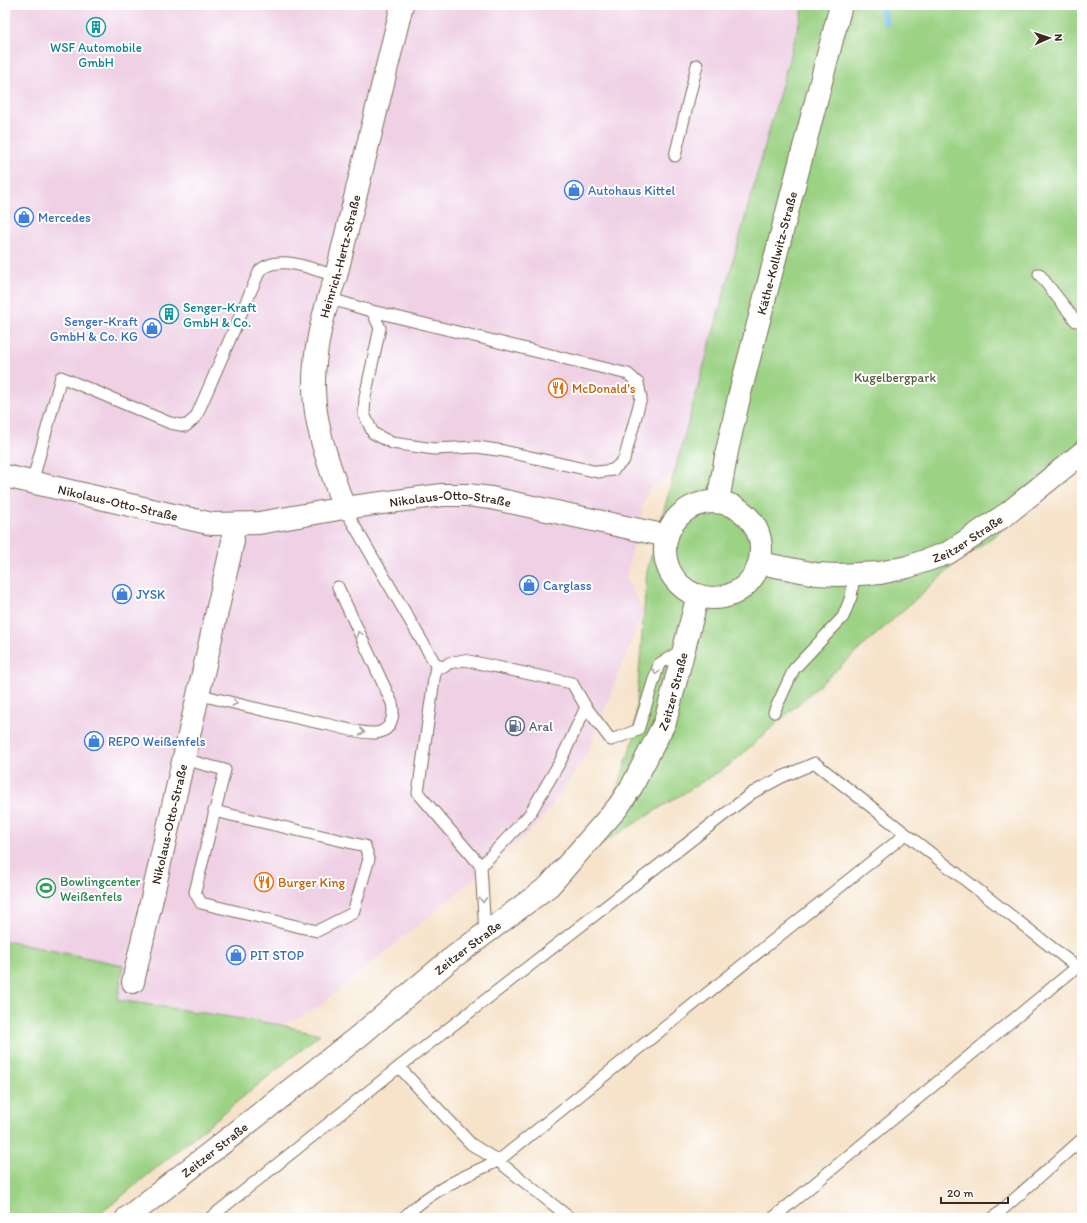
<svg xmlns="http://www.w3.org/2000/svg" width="1087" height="1223" viewBox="0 0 1087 1223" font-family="Itim,sans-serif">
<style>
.built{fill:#efd0e5}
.green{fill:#9bd284;stroke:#6b7e51}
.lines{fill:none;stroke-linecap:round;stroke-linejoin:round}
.stream{stroke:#6abae5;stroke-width:7}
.lane-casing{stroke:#7c6b5a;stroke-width:13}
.street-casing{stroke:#7c6b5a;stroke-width:24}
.primary-casing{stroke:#7c6b5a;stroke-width:24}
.lane{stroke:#fff;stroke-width:11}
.street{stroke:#fff;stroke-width:22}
.primary{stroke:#fff;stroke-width:22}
.oneway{stroke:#a79f9a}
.labels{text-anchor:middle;stroke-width:4;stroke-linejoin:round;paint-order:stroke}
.culture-label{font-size:13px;fill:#0d838f;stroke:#fff}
.shop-label{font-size:13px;fill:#366cbe;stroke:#fff;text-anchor:start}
.street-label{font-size:13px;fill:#3b2a1e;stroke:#fff}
.park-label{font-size:13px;fill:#585c3d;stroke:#fff}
.food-label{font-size:13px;fill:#c56008;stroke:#fff;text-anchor:start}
.service-label{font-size:13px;fill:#4e5e75;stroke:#fff;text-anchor:start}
.leisure-label{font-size:13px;fill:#27864d;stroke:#fff;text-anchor:start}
</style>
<rect width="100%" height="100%" fill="#fff"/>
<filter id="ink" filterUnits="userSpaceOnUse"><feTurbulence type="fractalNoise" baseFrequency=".025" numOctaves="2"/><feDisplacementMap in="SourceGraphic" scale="8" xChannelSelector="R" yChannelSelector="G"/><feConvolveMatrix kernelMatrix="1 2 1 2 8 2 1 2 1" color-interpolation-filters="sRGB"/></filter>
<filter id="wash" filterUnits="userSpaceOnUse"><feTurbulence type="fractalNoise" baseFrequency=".012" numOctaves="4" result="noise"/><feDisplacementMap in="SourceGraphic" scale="16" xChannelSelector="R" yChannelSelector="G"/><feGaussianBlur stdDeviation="0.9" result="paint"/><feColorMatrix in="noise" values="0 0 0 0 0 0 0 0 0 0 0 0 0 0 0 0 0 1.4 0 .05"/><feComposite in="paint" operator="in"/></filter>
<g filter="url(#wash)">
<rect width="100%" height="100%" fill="#f6e3ca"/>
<path class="built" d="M5 5H804L674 474 647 490 626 577 643 612 586 756 538 824 462 889 312 1012 282 1025 118 1000 123 965 5 941Z"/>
<path class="green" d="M804 5H1082V469L1020 517 955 564 731 764 598 846 634 738 647 571Z
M5 941 123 965 118 1000 282 1025 320 1034 95 1218H5Z"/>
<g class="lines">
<path class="stream" d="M880 5 886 22"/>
</g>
</g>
<g filter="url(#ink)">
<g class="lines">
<g class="lane-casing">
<path id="lane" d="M675 156 697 65
M1039 274 1076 321
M328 298 364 309 628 374 638 383 641 398 624 460 613 470 598 472 504 451 477 447 434 449 392 443 373 433 364 414 365 397 380 328 372 311
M32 483 61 377 170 423 186 426 196 417 260 270C280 253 313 270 336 276
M344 508 436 665 418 793 481 866 485 934
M436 665 444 667 449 663 464 660 572 683 586 707 611 740 638 730 659 664 684 649
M197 694C241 705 286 716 330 725 344 728 361 734 375 733 391 732 395 716 392 703L338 587
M774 712 794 669 843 617 851 597 854 575
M183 759 225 770 195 892 201 903 317 931 353 913 369 859 365 846 214 811
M481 866 529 815 560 762 586 707
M399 1067 471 1144 498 1161 570 1218
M210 1218 399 1067 752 793 782 777 815 763 1082 971
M403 1218C430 1191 464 1176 498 1161L906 834
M773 1218 1077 967
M993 1218 1082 1139"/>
</g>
<g class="street-casing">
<g id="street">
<path id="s1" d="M5 476 212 524 259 523 344 508 442 495H467L491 498 667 536"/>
<path id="s2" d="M344 508C331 470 315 430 314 390 313 352 323 312 336 276L402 5"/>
<path id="s3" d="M760 563 816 574 838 575 880 573 907 567 948 553 1008 513 1082 453"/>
<path id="s4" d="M133 982 233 541 232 524"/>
</g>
</g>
<g class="primary-casing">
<g id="primary">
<path id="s5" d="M718 501 727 451 740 393 841 5"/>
<circle cx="713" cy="550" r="48"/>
<path id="s6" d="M127 1218 359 1036 451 959 549 886 618 807 632 786 665 722 698 595"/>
</g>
</g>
<use href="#lane" class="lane"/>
<use href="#street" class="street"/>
<use href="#primary" class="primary"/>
</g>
<defs><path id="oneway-chevron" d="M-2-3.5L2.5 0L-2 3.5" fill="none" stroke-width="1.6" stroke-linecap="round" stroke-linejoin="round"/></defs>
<g class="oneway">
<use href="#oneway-chevron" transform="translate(359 634) rotate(-114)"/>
<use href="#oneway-chevron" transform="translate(656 672) rotate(107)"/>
<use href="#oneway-chevron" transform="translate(235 703) rotate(14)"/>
<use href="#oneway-chevron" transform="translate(362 732) rotate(9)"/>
<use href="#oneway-chevron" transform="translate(483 900) rotate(87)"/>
</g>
</g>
<defs>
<g id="building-ring" transform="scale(1)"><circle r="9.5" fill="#fff" stroke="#0f9aa8" stroke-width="1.5"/><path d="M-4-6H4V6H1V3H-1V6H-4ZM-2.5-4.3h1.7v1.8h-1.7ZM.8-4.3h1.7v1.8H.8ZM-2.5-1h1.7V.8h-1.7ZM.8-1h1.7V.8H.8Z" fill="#0f9aa8"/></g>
<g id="shop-ring" transform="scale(1)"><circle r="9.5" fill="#fff" stroke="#3f7fe0" stroke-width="1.5"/><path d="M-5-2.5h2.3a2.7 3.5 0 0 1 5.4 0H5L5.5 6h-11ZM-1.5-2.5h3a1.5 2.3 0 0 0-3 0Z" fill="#3f7fe0"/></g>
<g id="restaurant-ring" transform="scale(1)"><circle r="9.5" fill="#fff" stroke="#e8710a" stroke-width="1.5"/><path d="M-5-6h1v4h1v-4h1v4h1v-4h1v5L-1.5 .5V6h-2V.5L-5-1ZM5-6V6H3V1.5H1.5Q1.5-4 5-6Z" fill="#e8710a"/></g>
<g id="fuel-ring" transform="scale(1)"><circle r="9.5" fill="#fff" stroke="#5c6f8a" stroke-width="1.5"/><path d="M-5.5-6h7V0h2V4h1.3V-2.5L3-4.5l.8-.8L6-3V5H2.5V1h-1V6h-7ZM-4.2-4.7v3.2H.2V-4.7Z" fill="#5c6f8a"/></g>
<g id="stadium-ring" transform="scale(1)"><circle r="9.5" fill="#fff" stroke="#2e9e5b" stroke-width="1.5"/><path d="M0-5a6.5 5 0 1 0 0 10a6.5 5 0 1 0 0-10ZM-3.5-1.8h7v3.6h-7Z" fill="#2e9e5b"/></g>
</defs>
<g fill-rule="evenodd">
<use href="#building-ring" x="96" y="27"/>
<use href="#shop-ring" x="574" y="190"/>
<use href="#shop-ring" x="24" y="217"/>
<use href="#building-ring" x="169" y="314"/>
<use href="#shop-ring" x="152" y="328"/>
<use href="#restaurant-ring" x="558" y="388"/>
<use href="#shop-ring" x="529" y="585"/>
<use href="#shop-ring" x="122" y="594"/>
<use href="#fuel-ring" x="515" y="726"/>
<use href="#shop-ring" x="94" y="741"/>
<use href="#restaurant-ring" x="264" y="882"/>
<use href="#stadium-ring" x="46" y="888"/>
<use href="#shop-ring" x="236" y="955"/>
</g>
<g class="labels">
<g class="culture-label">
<text x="96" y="52">WSF Automobile<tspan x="96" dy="15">GmbH</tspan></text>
<text x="183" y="312" text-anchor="start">Senger-Kraft<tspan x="183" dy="15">GmbH &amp; Co.</tspan></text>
</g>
<g class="shop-label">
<text x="588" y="195">Autohaus Kittel</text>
<text x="38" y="222">Mercedes</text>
<text x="138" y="326" text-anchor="end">Senger-Kraft<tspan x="138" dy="15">GmbH &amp; Co. KG</tspan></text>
<text x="543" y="590">Carglass</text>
<text x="136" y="599">JYSK</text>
<text x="108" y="746">REPO Weißenfels</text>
<text x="250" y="960">PIT STOP</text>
</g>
<g class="street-label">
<text dy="5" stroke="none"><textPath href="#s5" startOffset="255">Käthe-Kollwitz-Straße</textPath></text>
<text dy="5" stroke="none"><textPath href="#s2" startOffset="259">Heinrich-Hertz-Straße</textPath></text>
<text dy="5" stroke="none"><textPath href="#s1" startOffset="116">Nikolaus-Otto-Straße</textPath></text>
<text dy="5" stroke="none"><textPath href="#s1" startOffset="453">Nikolaus-Otto-Straße</textPath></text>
<text dy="5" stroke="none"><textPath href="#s3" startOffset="216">Zeitzer Straße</textPath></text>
<text dy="5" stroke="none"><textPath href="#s6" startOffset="771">Zeitzer Straße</textPath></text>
<text dy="5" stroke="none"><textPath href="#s4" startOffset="162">Nikolaus-Otto-Straße</textPath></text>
<text dy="5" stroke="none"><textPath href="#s6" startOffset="435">Zeitzer Straße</textPath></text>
<text dy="5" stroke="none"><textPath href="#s6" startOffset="111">Zeitzer Straße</textPath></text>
</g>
<g class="park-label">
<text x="895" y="382">Kugelbergpark</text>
</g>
<g class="food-label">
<text x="572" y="393">McDonald's</text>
<text x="278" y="887">Burger King</text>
</g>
<g class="service-label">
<text x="529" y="731">Aral</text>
</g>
<g class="leisure-label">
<text x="60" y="886">Bowlingcenter<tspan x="60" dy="15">Weißenfels</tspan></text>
</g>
</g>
<rect width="1087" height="1223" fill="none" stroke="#fff" stroke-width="20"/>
<g transform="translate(1049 38) rotate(87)" stroke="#ffffff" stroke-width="3" paint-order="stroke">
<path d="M0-3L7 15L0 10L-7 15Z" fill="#3b2a1e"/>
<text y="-6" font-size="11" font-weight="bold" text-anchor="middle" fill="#3b2a1e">N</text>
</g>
<path d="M941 1197v6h67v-6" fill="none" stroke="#3b2a1e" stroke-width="2"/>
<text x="947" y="1197" font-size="12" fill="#3b2a1e" stroke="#ffffff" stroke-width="3" paint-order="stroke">20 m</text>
</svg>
